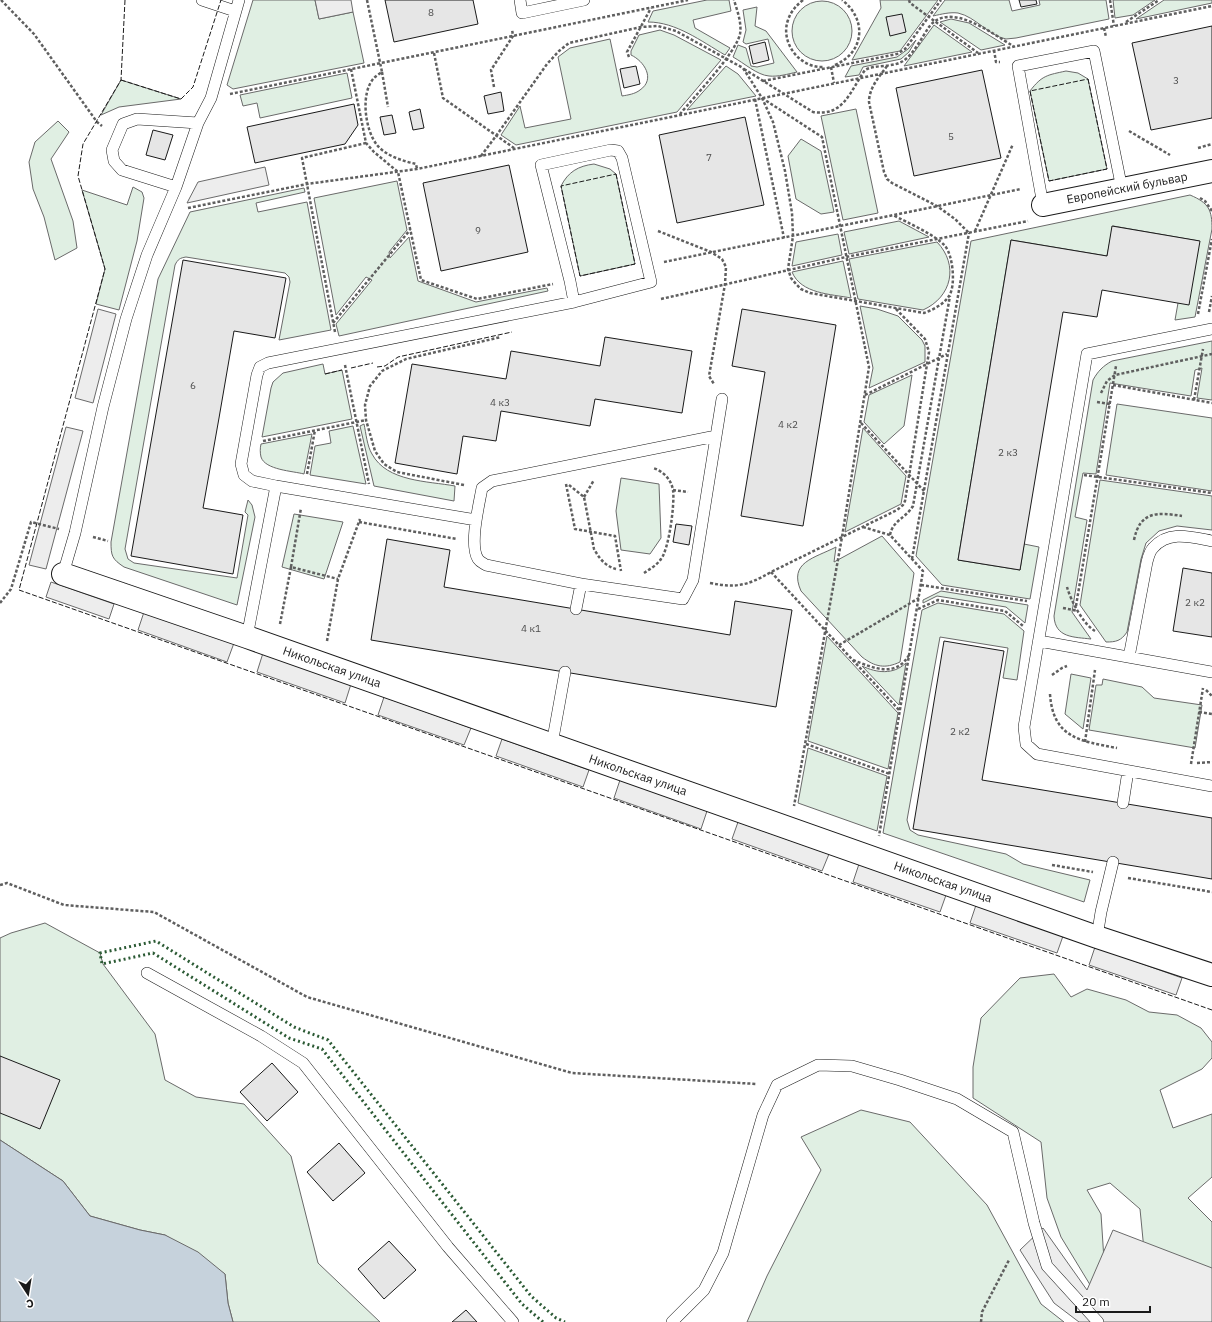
<svg xmlns="http://www.w3.org/2000/svg" width="1212" height="1322" viewBox="0 0 1212 1322" font-family="'IBM Plex Sans',sans-serif">
<style>
.green{fill:#e0efe3;stroke:#6a6a6a}
.parking{fill:#ededed;stroke:#6a6a6a}
.water{fill:#c6d2dc;stroke:#6a6a6a}
.building{fill:#e6e6e6;stroke:#1a1a1a}
.lines{fill:none;stroke-linecap:round;stroke-linejoin:round}
.lane-casing{stroke:#1a1a1a;stroke-width:12}
.street-casing{stroke:#1a1a1a;stroke-width:24}
.path{stroke:#5f5f5f;stroke-width:2.5;stroke-dasharray:3 2;stroke-linecap:butt}
.lane{stroke:#fff;stroke-width:11}
.street{stroke:#fff;stroke-width:22}
.hedge{stroke:#2b5a34;stroke-width:3;stroke-dasharray:2 3;stroke-linecap:butt}
.fence{stroke:#1a1a1a;stroke-width:1;stroke-dasharray:5 2;stroke-linecap:butt}
.labels{text-anchor:middle;stroke-width:3;stroke-linejoin:round;paint-order:stroke}
.number-label{font-size:10px;fill:#4d4d4d}
.street-label{font-size:12px;fill:#1a1a1a;stroke:#fff}
</style>
<rect width="100%" height="100%" fill="#fff"/>
<path class="green" d="M253 0H315L319 19 353 12 364 63 233 89 227 85Z
M707 0H729L731 11 693 20 695 28 730 48 725 55C701 41 676 22 648 22L653 11Z
M880 0H938L900 51 852 60 881 8Z
M945 0H1009L1012 11 1040 5 1039 0H1106L1109 19 1016 38C1013 38 1009 39 1006 39 989 36 976 17 958 13 950 12 942 14 933 16Z
M1113 0H1155L1133 15 1115 18Z
M1164 0H1212V3L1136 19Z
M792 31a30 30 0 1 1 60 0a30 30 0 1 1-60 0Z
M757 7 755 26 766 31 797 72C788 74 778 77 769 76 757 75 744 63 733 57L738 45 746 48 751 66 757 67 774 63 768 39 746 44 743 42 746 30 743 10Z
M951 19 969 23 1005 45 981 50 940 22Z
M934 25 972 52 904 66Z
M660 30 674 35 721 60 677 112 516 145 501 135 520 106 525 128 571 119 558 57 570 48 610 39 622 96C628 95 635 94 640 90 656 79 644 61 631 55V51L639 35Z
M916 40 909 52 901 59 863 67 859 75 845 77 851 66 897 57 908 49Z
M726 66 738 74 756 96 687 110Z
M1066 71 1078 73 1088 79 1107 169 1049 181 1030 91C1042 75 1048 75 1066 71Z
M347 73 352 98 260 118 257 103 243 106 240 95Z
M121 80 181 99 119 107 101 115Z
M856 109 878 213 843 220 821 116Z
M58 121 69 132 51 159 73 221 77 248 55 260 44 217 33 189 29 162 35 142Z
M801 139 821 151 834 212 821 214 796 199 788 156Z
M594 164 610 169 616 174 635 264 580 276 561 186C568 172 578 166 594 164Z
M397 181 407 230 389 252 390 258 409 237 418 281 476 302 547 288 548 291 339 336 336 324 372 280 366 277 336 315 314 198Z
M133 187 142 192 144 198 137 241 119 310 96 304 105 269 82 190 127 205Z
M304 188 305 192 256 203 258 212 307 202 331 330 279 340 290 282 289 277 285 273 186 257C180 258 178 259 175 265L125 549 128 559 134 563 237 578 248 515 245 512 248 500 252 505 255 517 237 605 124 567C112 559 111 556 111 542L158 279 190 212Z
M1190 195C1209 203 1212 210 1212 229L1195 317 1175 320 1178 303 1199 241 1113 226 1107 256 1011 240 958 560 1020 570 1024 544 1039 547 1030 599 942 585 916 556 971 241Z
M899 221 929 237 849 254 844 232Z
M838 234 842 255 792 266 796 242Z
M937 242C959 265 952 297 923 310L858 299 849 259Z
M843 261 851 298C831 294 801 294 792 272Z
M860 306 877 309 898 316 922 340 925 346V362L869 388 873 368Z
M1212 341V400L1197 398 1202 368 1195 370 1191 396 1110 383 1096 474 1083 473 1075 517 1087 520 1072 612 1091 639C1074 637 1055 638 1054 616L1093 380C1098 371 1103 366 1112 361Z
M323 364 325 374 342 370 352 419 262 437 271 388 273 382 283 373Z
M912 375 904 426 884 444 864 422 869 395Z
M1117 404 1212 418V491L1106 475Z
M364 424C366 433 367 446 372 454 387 482 428 481 455 486L454 501 374 486 360 426Z
M353 426 366 484 310 475 315 446 331 443 329 431Z
M863 428 906 476 901 504 845 532Z
M312 434 304 474C293 471 265 470 261 457 260 453 260 448 261 444Z
M621 478 659 484 661 538 650 554 621 550 616 511Z
M1100 480 1212 496V530L1177 526 1159 531 1146 543 1141 559 1127 632C1121 641 1116 642 1106 642L1080 605Z
M294 514 343 522 324 579 282 567Z
M882 536 914 573 900 662C885 669 875 667 862 657L801 591C788 562 815 558 836 547L834 562Z
M941 591 1028 605 1025 623 1006 607 937 596 923 603V600Z
M938 603 1004 614 1024 631 1017 680 1003 678 1008 648 940 637 907 820 910 830 918 835 1006 854 1023 864 1090 880 1084 902 883 833 922 610Z
M827 636 898 713 888 769 808 741Z
M906 663 899 705 862 666C877 673 893 675 906 663Z
M1071 674 1091 678 1083 729 1065 714Z
M1103 679 1142 687 1154 698 1202 705 1195 748 1089 730 1096 685H1102Z
M808 748 887 776 877 831 798 803Z
M45 923 100 953 103 964 155 1034 165 1080 196 1097 244 1104 291 1156 318 1263 380 1322H233L228 1303 225 1274 165 1235 140 1230 90 1216 63 1181 0 1140V938L11 933Z
M1054 974 1071 997 1087 989 1126 1000 1149 1012 1177 1015 1201 1028 1212 1042V1058L1202 1069 1160 1090 1173 1128 1212 1114V1177L1188 1198 1212 1222V1278L1144 1250 1140 1209 1110 1183 1087 1190 1101 1214 1105 1275 1092 1288 1061 1237 1047 1198 1041 1142 973 1098V1067L981 1018 1020 978Z
M861 1110 910 1122 987 1205 1041 1304 1064 1322H747L767 1276 821 1170 801 1137Z"/>
<path class="parking" d="M315 0H351L353 12 319 19Z
M265 167 269 185 187 203 198 182Z
M98 309 116 314 93 403 75 398Z
M66 427 83 431 46 569 29 565Z
M51 582 114 604 109 619 46 597Z
M144 612 234 643 227 662 138 630Z
M263 653 351 684 345 703 257 672Z
M384 697 471 728 464 745 378 715Z
M502 739 589 770 583 787 496 756Z
M620 780 707 811 701 829 614 798Z
M738 822 829 854 822 871 732 839Z
M859 864 946 895 940 912 853 882Z
M976 905 1063 936 1057 953 970 923Z
M1095 947 1182 978 1176 995 1089 965Z
M1043 1228 1087 1290 1113 1230 1212 1268V1322H1079L1054 1303 1020 1250Z"/>
<path class="water" d="M0 1140 63 1181 90 1216 140 1230 165 1235 198 1252 225 1274 228 1303 233 1322H0Z"/>
<path class="building" d="M385 0H473L478 24 394 42Z
M1019 0H1036L1037 4 1021 7Z
M902 14 906 32 890 36 886 17Z
M1212 26V118L1151 130 1132 43Z
M765 42 769 60 753 64 749 46Z
M636 66 640 84 624 88 620 69Z
M982 70 1001 158 914 176 896 88Z
M501 92 504 111 488 114 484 96Z
M354 104 358 125 345 144 255 163 247 127Z
M420 109 424 128 413 130 409 112Z
M392 115 396 133 384 135 380 117Z
M745 117 764 205 677 223 659 135Z
M153 130 173 135 165 160 146 155Z
M509 165 528 252 441 271 423 183Z
M1112 226 1200 241 1189 305 1102 290 1097 317 1063 312 1020 570 958 560 1011 240 1107 256Z
M183 260 286 278 275 338 234 331 219 418 203 508 243 515 233 574 131 556Z
M742 309 836 325 803 526 741 516 765 372 732 366Z
M605 337 692 351 682 413 595 399 590 426 501 411 496 441 463 436 457 474 395 463 412 364 506 379 511 351 600 366Z
M676 524 692 526 689 545 673 542Z
M387 539 450 550 444 587 730 635 735 601 792 610 776 707 371 640Z
M1183 568 1212 573V637L1173 631Z
M944 641 1004 651 982 780 1212 818V879L913 829Z
M0 1056 60 1080 40 1129 0 1113Z
M272 1063 298 1092 267 1121 240 1092Z
M339 1143 365 1173 333 1201 307 1172Z
M389 1241 416 1270 384 1299 358 1269Z
M466 1310 477 1322H452Z"/>
<g class="lines">
<g class="lane-casing">
<path id="lane" d="M202 0 235 11
M520 0 522 13 584 0
M176 187 122 170 114 161 112 150 123 124 137 119 198 123
M1043 205 1018 66 1094 51 1122 189
M1212 329 1087 354 1024 727 1026 744 1037 754 1212 786
M716 436 492 481 482 488C479 505 469 545 478 559 480 562 483 563 486 565L581 584 683 599 693 580 722 399
M276 486 476 520
M63 574 75 533 103 407 126 319 147 255 176 187 198 123 211 98 239 0
M576 609 581 584
M247 637 276 486 252 481 244 475 241 464 257 375 260 367 268 363 574 302 651 282 622 158 618 151 611 150 541 165 570 281 574 302
M1039 641 1212 672
M1129 657 1147 562C1148 558 1150 551 1153 548 1169 530 1191 537 1212 541
M552 744 565 672
M1123 803 1128 771
M1097 937 1101 912 1113 862
M147 973 261 1036 303 1063 448 1247 513 1322
M672 1322 704 1290 723 1253 763 1115 777 1085 818 1065 852 1066 900 1080 957 1099 1013 1132 1034 1223 1047 1266 1098 1322"/>
</g>
<g class="street-casing">
<path id="street" d="M1043 205 1212 171
M63 574 247 637 1097 937 1212 975"/>
</g>
<path class="path" d="M1 0 34 34 97 122 102 126
M367 0 382 72C379 74 376 76 374 78 360 93 365 130 377 145 386 156 403 161 416 164L417 169
M803 0C796 6 791 11 788 20 780 42 799 68 823 67
M909 0 910 3 978 53
M1110 0 1114 26
M1126 22 1159 0
M1104 28 1106 37
M994 50 996 62H1000
M434 53 443 98 514 148
M629 57 627 52 651 8
M835 65C865 52 867 19 842 0
M887 66C879 77 869 88 869 102L884 172 887 179 892 183 937 206 955 219 969 233
M831 67 834 83
M351 69 366 143 374 152 398 172 421 280 477 299 553 284
M744 69 813 112C844 117 850 91 865 70 876 64 892 68 903 61 914 54 922 37 929 27 949 0 993 34 1013 46
M382 72 388 107
M763 81 897 54 905 49 941 0
M494 87 491 70 513 36 512 29
M230 94 688 0
M762 98 822 137 869 367 842 537 794 806
M755 99 784 238
M680 114C694 97 736 53 740 34 742 23 737 10 734 0
M1129 131 1170 155
M1198 148 1212 144
M481 156 496 136 547 64 559 51 569 43 641 27 658 26 676 31 743 68 762 98 773 122 785 171 792 213 793 236 788 269 791 278 796 284 801 289 810 293 924 313C933 310 944 304 949 296 956 286 953 255 945 246 936 235 906 222 893 215
M1200 198 1205 201 1212 211
M188 208 307 184 417 169 1212 6
M658 231 711 252 722 259 726 267 725 284 709 376 714 384
M975 231 1013 144
M664 262 1021 189
M661 299 846 257 1028 221
M1209 312 1212 296
M1198 314 1212 239
M333 323 410 230
M335 332 302 158 366 143
M345 365 369 484
M1113 385 1212 403
M1101 393 1107 381 1115 375 1212 354
M865 395 947 354
M1194 400 1203 349
M1097 402 1110 404
M861 423 924 491
M263 441 366 420
M307 474 315 430
M1084 475 1212 493
M566 484 575 529 615 536 621 571
M464 485 397 472 384 464 375 451 366 420 365 405 370 386 382 371 406 359 501 337
M569 485 584 497 594 549C599 558 605 566 616 569
M673 490 688 492
M584 497 594 480
M359 522 457 539
M863 527 890 535 923 571 879 836
M890 535C893 520 905 519 913 506L950 296
M93 537 108 541
M1134 540C1140 511 1157 512 1182 516
M912 559 969 233
M291 567 301 508
M771 572 900 711
M644 573C650 569 657 565 661 559 669 549 675 503 673 490 671 479 663 471 653 468
M710 583C736 588 747 586 771 572L897 510 903 505 905 501 929 352 925 339 895 308
M921 585 1027 601
M1067 587C1071 601 1083 624 1095 631
M0 603 11 589 31 522 59 529
M1076 606 1116 366
M1063 608 1078 611
M918 609 938 600 1005 611 1023 626
M280 624 291 567 338 579
M327 641 338 579 360 519
M839 645 919 598
M853 660C873 668 896 678 909 655
M1052 675 1062 668 1067 666
M1206 690 1212 696
M1050 694C1053 738 1080 741 1117 748
M1199 712 1212 714
M1085 742 1095 670
M806 744 890 774
M1197 763 1212 762
M1191 764 1203 688
M1052 865 1093 872
M1128 878 1212 892
M0 885 7 883 64 905 154 912 307 997 572 1073 757 1084
M981 1322 982 1312 1009 1260"/>
<use href="#lane" class="lane"/>
<use href="#street" class="street"/>
<path class="hedge" d="M543 1322 522 1304 322 1049 289 1038 153 953 102 964 100 953 156 941 294 1027 328 1040 531 1296 556 1318 565 1322"/>
<path class="fence" d="M125 0 121 80 83 144 78 176 105 269 19 590 1212 1010
M1088 79 1107 169 1049 181 1030 91Z
M121 80 181 99 193 87 221 0
M616 174 635 264 580 276 561 186Z
M377 367 385 366 398 357 512 332
M351 368 373 363
M325 374 342 370"/>
</g>
<g class="labels">
<g class="number-label">
<text x="431" y="16">8</text>
<text x="1176" y="84">3</text>
<text x="951" y="140">5</text>
<text x="709" y="161">7</text>
<text x="478" y="234">9</text>
<text x="193" y="389">6</text>
<text x="500" y="406">4 к3</text>
<text x="788" y="428">4 к2</text>
<text x="1008" y="456">2 к3</text>
<text x="1195" y="606">2 к2</text>
<text x="531" y="632">4 к1</text>
<text x="960" y="735">2 к2</text>
</g>
<g class="street-label">
<text transform="translate(1127 188) rotate(-11)" y="4">Европейский бульвар</text>
<text transform="translate(332 667) rotate(19)" y="4">Никольская улица</text>
<text transform="translate(638 775) rotate(19)" y="4">Никольская улица</text>
<text transform="translate(943 882) rotate(19)" y="4">Никольская улица</text>
</g>
</g>
<g transform="translate(28 1294) rotate(168)" stroke="#ffffff" stroke-width="3" paint-order="stroke">
<path d="M0-3L7 15L0 10L-7 15Z" fill="#1a1a1a"/>
<text y="-6" font-size="11" font-weight="bold" text-anchor="middle" fill="#1a1a1a">С</text>
</g>
<path d="M1076 1306v6h74v-6" fill="none" stroke="#1a1a1a" stroke-width="2"/>
<text x="1082" y="1306" font-size="12" fill="#1a1a1a" stroke="#ffffff" stroke-width="3" paint-order="stroke">20 m</text>
</svg>
